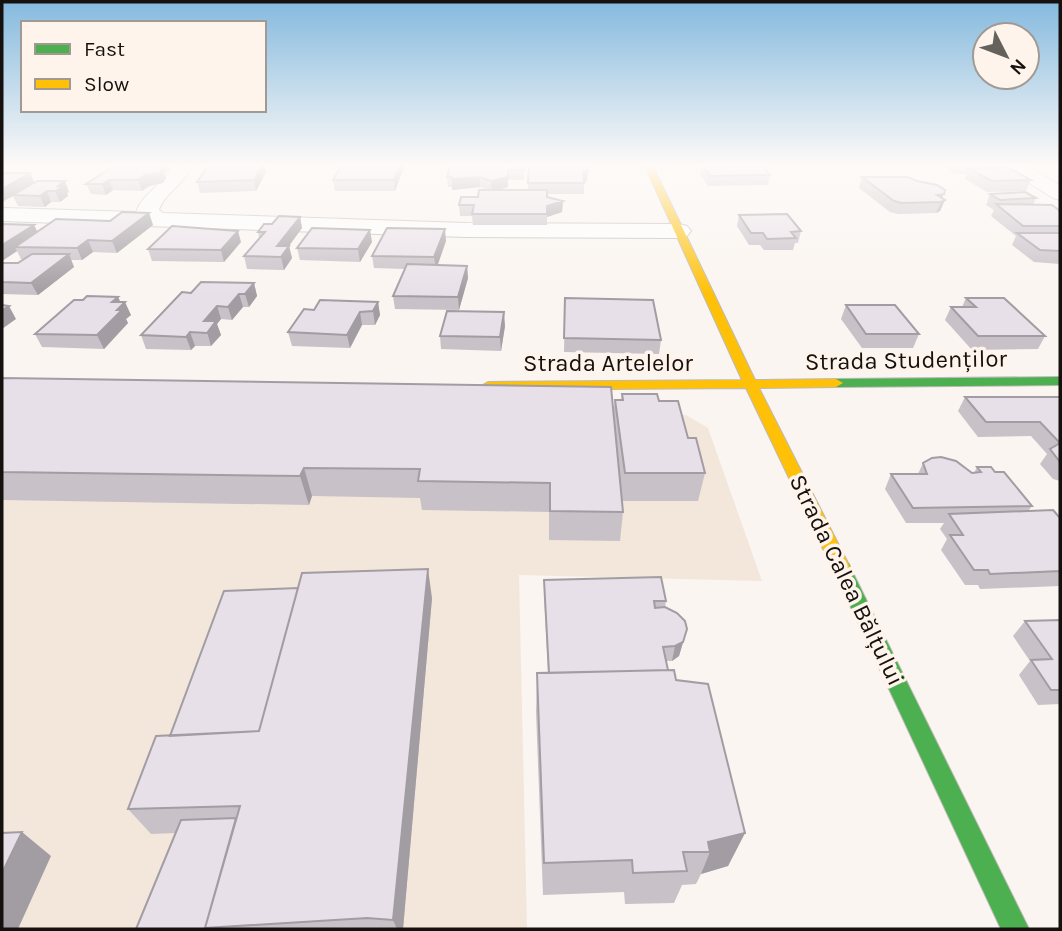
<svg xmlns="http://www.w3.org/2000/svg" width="1062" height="931" viewBox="0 0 1062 931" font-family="Karla,sans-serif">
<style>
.built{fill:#f3e7dc}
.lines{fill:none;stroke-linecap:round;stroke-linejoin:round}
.street-casing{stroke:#bfbab7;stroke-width:2}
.fast-casing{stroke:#bfbab7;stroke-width:2}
.slow-casing{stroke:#bfbab7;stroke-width:2}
.street{fill:#fefefd;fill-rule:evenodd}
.fast{fill:#4caf50;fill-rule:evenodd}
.slow{fill:#ffc107;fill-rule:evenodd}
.wall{fill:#c8c1c8}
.shaded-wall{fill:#a29da2}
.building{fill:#e8e0e8;stroke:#a29da2;stroke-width:2}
.labels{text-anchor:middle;stroke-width:7;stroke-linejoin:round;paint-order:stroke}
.street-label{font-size:24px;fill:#15110e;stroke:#fef4ec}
</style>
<rect width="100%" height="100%" fill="#faf5f0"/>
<path class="built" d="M2 407 686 415 708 428 762 581 519 575 527 929H2Z"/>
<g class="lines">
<g class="street-casing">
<path id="street" d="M173 164H192C186 184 165 192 159 210L163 213 466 223 679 224 687 226 691 231 687 236 679 238 466 237 2 221V209L5 208 136 212C143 192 166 184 173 164Z
M999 164H1023L1060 185V200L1053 198Z"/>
</g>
<g class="fast-casing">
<path id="fast" d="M1060 377V385L836 387 829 383 836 379Z
M842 562 849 564 851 569 1029 929H1001L833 569 835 564Z"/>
</g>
<g class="slow-casing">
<path id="slow" d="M644 164H652L755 380 836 379 843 383 836 387 759 388 851 569 849 574 842 576 835 574 746 388 488 390 481 386 488 382 742 380Z"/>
</g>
<use href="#street" class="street"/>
<use href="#fast" class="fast"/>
<use href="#slow" class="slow"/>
</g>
<path class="wall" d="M117 164H167L169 169 164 173 166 178 163 183 149 186 142 191 113 190 106 195 91 194 86 184Z
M210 164H264L266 172 256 191 200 193 197 182Z
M524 164V180H508V187L497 190H528L529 164 587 181 584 182V194H547V197L563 201 562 212 547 217V225H473L472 216H460L459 205 478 197 488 190 480 187 452 190V187H448L447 177Z
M702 164 770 175 768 185 708 186 700 174Z
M940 164H993L991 168 1031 180 1026 191 987 192 965 179 967 174H955Z
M404 167 395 191H335L333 180Z
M862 177 942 198 945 200 940 211 936 213 898 214 890 212 859 188Z
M34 183 69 192 67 193 68 196 60 202H51L45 207 18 206 13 196 2 202Z
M990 194 1036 198 1033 205 1060 211V264L1034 262 1012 245 1016 236 991 216 994 210 986 205Z
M149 213 153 225 117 253 93 252 82 260H71L74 267 38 295 2 294V263H18L24 259H21L17 251 2 261 34 225 37 232 110 221Z
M739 215 801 231 798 243H795L793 250H764L760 245H749L737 226Z
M300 217 302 228 289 246 292 258 284 270 247 269 244 256 259 238 258 232 272 224Z
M446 241 437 265 467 266 468 278 459 310 395 309 393 296 405 269 374 268 372 256Z
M241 242 224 262 152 261 148 249Z
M372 242 360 262 300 260 297 248Z
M254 283 257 296 249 307H243L232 320 221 319 217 324 221 335 211 346H195L191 350 146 349 141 335 191 293Z
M565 298 661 340 659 354 564 352Z
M966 298 1045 336 1038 349 972 350 945 320 951 307H962Z
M83 300 120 302 131 315 126 319 128 323 104 349 42 347 35 334Z
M378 302 380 315 375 325H362L350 348 292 346 288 332 314 310Z
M846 305 919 334 913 348H862L841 319Z
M505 326 501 351 441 349 440 336Z
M2 378 613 414 615 400H621L622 394 659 401 688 438 705 473 698 501H622L623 512 620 541 549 540V512L422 510 420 498 312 496 309 505 2 500Z
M965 397H1060V481L1053 479 1040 464 1047 454 1031 436 978 437 958 411Z
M923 463 972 473H974L977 467 995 472 1032 506 1028 511 1060 518V586L980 589 978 585H965L941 550 947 539 940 529 944 523H906L885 489 891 474H918Z
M544 580 666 601 665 607 687 629 679 656 672 661H666L668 670 676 680 745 833 728 866 701 874 696 884 682 885 674 903 625 904 624 892 543 895 536 712 537 673H548L544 595Z
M432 598 403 929H136L176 833 151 834 128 809 170 736Z
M1060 620V704L1038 705 1019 675 1030 661 1013 636 1025 621Z"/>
<path class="shaded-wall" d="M159 164H167L169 169 164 173 166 178 163 183 149 186 142 191 138 180Z
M263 164H264L266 172 256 191 254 180Z
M401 164H404V167L395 191 394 180Z
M508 170V187L492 192 491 181Z
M583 171H588L587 181 583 182Z
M30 173 35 184 2 202V189Z
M480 177V187L452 190V179Z
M109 180 113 190 106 195 102 184Z
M65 181 69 192 67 193 68 196 60 202 55 191 58 186Z
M47 191 51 202 45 207 40 196Z
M944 194 941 201 945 200 940 211 936 213 941 202 937 195Z
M563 201 562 212 547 217V206Z
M149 213 153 225 117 253 112 241Z
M300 217 302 228 280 258 277 246Z
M34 225 40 237 15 247 17 251 2 261V245Z
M445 229 446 241 436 270 434 257Z
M370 230 372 242 360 262 358 249Z
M238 231 241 242 224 262 221 250Z
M88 240 93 252 82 260 77 248Z
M289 246 292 258 284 270 281 257Z
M69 254 74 267 38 295 31 283Z
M467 266 468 278 459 310 458 297Z
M254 283 257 296 249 307 245 294Z
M239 294 243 307 232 320 228 307Z
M118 297 122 305 125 302 131 315 126 319 128 323 104 349 97 335 112 302Z
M378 302 380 315 375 325 373 311Z
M9 306 16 319 2 329V310Z
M217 306 221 319 217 324 221 335 211 346 204 321Z
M360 312 362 325 350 348 347 335Z
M504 312 505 326 501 351 500 337Z
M190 332 195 346 191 350 186 337Z
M304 468 312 496 309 505 300 476Z
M428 569 432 598 403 929H397L393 920Z
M687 629 679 656 672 661 675 646Z
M22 832 51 856 18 929H2V873Z
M745 833 728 866 701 874 710 852 708 842Z"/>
<path class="building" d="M117 164H159L155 167 163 168 159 173 145 175 138 180H109L102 184H86Z
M210 164H263L254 180 197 182Z
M342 164H401L394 180H333Z
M451 164H524V170H508V177L491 181 480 177 452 179V177H447Z
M529 164H580L587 167 588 171H583L584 183H528Z
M702 164 762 165 770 175 710 176Z
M1007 167 1031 180 992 181 969 169Z
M2 173H30L2 189Z
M862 177H908L917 181 937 185 945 190 944 194 937 195 945 200 941 202 902 203 894 201Z
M37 181H65L58 186H64L55 191H47L40 196 13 195Z
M479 190H547V197L563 201 547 206V214H472L474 205H459L461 197H478Z
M1025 192 1036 198 1000 200 990 194Z
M996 204 1052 205 1060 211V226H1023Z
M122 212 149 213 112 241 88 240 77 248 15 247 56 219 110 221Z
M787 214 801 231 791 232 796 238 767 239 763 233H751L739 215Z
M279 216 300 217 277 246H289L281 257 244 256 265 232H258L264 224H272Z
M2 224 34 225 2 245Z
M172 226 238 231 221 250 148 249Z
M312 228 370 230 358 249 297 248Z
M387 228 445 229 434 257 372 256Z
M1017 233H1060V251L1040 250Z
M32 254H69L31 283 2 282V263H18Z
M407 264 467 266 458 297 393 296Z
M201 282 254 283 245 294H239L228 307 217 306 204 321H216L207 333 190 332 186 337 141 335 182 292 191 293Z
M87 296 118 297 112 302H125L117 310H122L97 335 35 334 74 300H83Z
M565 298 653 300 661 340 564 338Z
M966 298H1004L1045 336H978L951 307H976Z
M320 300 378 302 373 311 360 312 347 335 288 332 304 309 314 310Z
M2 305 9 306 2 310Z
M846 305H895L919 334H866Z
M447 311 504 312 500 337 440 336Z
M2 378 611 387 623 512 550 511V483L418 481 420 469 304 468 300 476 2 472Z
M622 394H657L659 401H678L688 438H696L705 473H625L615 400H623Z
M965 397H1060V462L1050 449 1060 443 1040 422H986Z
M941 457 956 461 972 473 981 472 977 467H991L995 472H1004L1032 506 913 508 891 474H927L923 463 932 458Z
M1053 510 1060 518V571L990 574 988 570H974L950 535H963L949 514Z
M428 569 393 920 367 918 205 928 240 806 128 809 156 736 259 731 302 573Z
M661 577 666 601H654L655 608 665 607 677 613 685 621 687 629 683 642 675 646 663 647 668 670 549 673 544 580Z
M298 588 259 731 170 736 224 591Z
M1060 620V690H1051L1031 660 1052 659 1025 621Z
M674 670 676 680 708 684 745 833 708 842 710 852H683L687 871 633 873 632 860 544 863 537 673Z
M236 818 205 928 207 929H136L181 820Z
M22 832 2 873V833Z"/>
<linearGradient id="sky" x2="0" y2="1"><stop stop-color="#84b9de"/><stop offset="0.56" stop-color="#fdfaf8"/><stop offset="1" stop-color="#fdfaf8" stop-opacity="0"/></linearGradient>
<rect width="1062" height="294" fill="url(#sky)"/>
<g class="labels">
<g class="street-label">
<text transform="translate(906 360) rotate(-1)" y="8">Strada Studenților</text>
<text x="608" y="371">Strada Artelelor</text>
<text transform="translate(847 580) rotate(64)" y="8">Strada Calea Bălțului</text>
</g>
</g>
<rect width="1062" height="931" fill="none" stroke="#15110e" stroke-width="7"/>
<rect x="21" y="21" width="245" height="91" fill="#fef4ec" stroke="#a19993" stroke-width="2"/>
<rect x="35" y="44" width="35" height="10" fill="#4caf50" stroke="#a19993" stroke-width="2"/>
<text x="84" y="56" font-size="21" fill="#15110e">Fast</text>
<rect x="35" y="79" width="35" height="10" fill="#ffc107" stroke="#a19993" stroke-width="2"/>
<text x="84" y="91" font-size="21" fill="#15110e">Slow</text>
<g transform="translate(1006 56) rotate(132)"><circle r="33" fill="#fef4ec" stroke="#a19993" stroke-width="2"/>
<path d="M0-5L12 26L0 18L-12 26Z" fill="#65615d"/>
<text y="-10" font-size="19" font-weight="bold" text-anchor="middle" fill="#15110e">N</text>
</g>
</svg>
